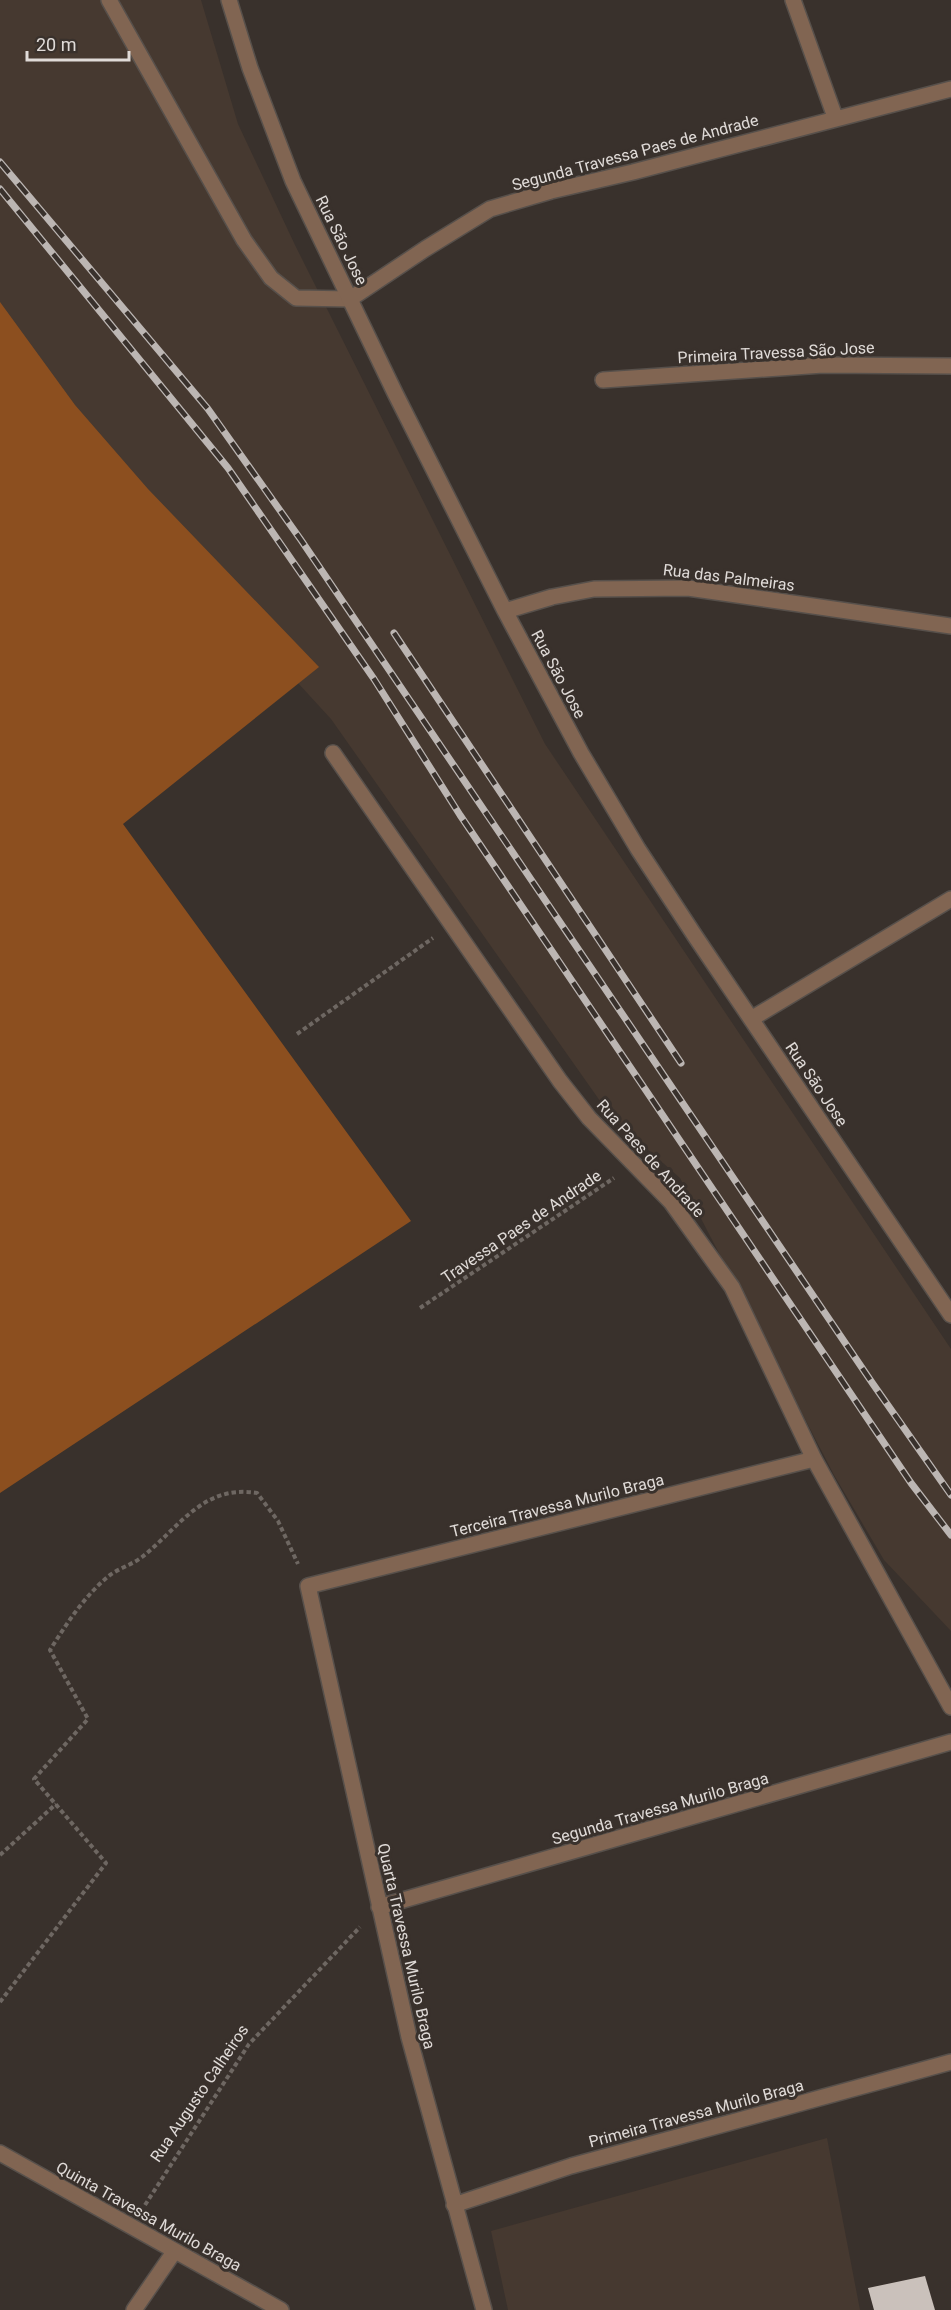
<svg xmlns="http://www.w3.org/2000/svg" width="951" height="2310" viewBox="0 0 951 2310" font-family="Roboto,sans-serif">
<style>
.built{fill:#463930}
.forest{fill:#8c4f1f}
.building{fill:#cac1bb}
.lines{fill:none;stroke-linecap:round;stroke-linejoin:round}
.lane-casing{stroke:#57504b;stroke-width:18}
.street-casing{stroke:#57504b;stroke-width:18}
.path{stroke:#6e6762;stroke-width:4;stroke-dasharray:4.5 3;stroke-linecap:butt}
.lane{stroke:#816552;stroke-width:15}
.street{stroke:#816552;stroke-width:15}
.rail-casing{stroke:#bcb6b3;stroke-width:7}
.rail{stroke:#39312c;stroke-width:4.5;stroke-dasharray:14;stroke-linecap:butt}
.labels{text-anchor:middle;stroke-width:6;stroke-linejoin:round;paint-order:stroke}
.street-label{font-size:16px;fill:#e0dbd8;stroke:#39312c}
</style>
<rect width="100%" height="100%" fill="#39312c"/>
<path class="built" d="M0 0H201L238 124 295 245 545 744 951 1349V1631L884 1560 834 1475 680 1178 612 1118 331 719 45 407 0 345Z
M827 2138 860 2310H508L491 2231Z"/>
<path class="forest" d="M0 302 75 405 148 489 319 667 123 824 411 1221 0 1493Z"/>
<path class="building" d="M925 2276 935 2310H874L868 2288Z"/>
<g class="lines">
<g class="lane-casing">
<path id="lane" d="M109 0 244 240 271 278 296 298 350 299"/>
</g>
<g class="street-casing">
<path id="street" d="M229 0 250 68 293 181 395 393 505 611 581 753 638 849 695 936 951 1315
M793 0 835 117
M350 299 425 249 490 209 551 191 633 172 951 89
M603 380 823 365 951 366
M505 611 552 597 594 589 688 588 951 626
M333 753 560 1081 589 1118 671 1202 732 1287 814 1459 951 1707
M751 1019 951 899
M379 1907 951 1742
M0 2153 281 2310
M454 2205 571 2166 951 2062
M134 2310 174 2252
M484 2310 409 2037 308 1586 814 1459"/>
</g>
<path class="path" d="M297 1034 433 938
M420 1308 614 1178
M0 1855 56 1804
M0 2002 106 1863 34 1779 88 1719 50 1650C67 1623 85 1595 110 1575 120 1568 133 1564 142 1557 179 1528 203 1484 257 1493L278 1521 298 1564
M145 2205 249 2044 360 1927"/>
<use href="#lane" class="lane"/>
<use href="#street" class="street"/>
<g class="rail-casing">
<path id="rail" d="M0 162 208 409 301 540 873 1384 951 1495
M0 189 228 468 374 679 460 815 911 1483 951 1535
M394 633 681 1063"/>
</g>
<use href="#rail" class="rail"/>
</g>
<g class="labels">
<g class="street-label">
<text transform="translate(635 152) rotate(-15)" y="6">Segunda Travessa Paes de Andrade</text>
<text transform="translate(342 240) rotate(64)" y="6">Rua São Jose</text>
<text transform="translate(776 352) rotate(-3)" y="6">Primeira Travessa São Jose</text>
<text transform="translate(729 577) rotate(7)" y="6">Rua das Palmeiras</text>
<text transform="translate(559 674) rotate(62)" y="6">Rua São Jose</text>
<text transform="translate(817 1084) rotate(56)" y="6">Rua São Jose</text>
<text transform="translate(651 1158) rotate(48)" y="6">Rua Paes de Andrade</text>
<text transform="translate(521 1226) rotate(-34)" y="6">Travessa Paes de Andrade</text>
<text transform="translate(557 1505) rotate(-14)" y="6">Terceira Travessa Murilo Braga</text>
<text transform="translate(660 1808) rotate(-16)" y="6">Segunda Travessa Murilo Braga</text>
<text transform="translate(407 1946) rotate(77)" y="6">Quarta Travessa Murilo Braga</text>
<text transform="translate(199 2093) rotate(-56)" y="6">Rua Augusto Calheiros</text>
<text transform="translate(696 2113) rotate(-15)" y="6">Primeira Travessa Murilo Braga</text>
<text transform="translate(149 2216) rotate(29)" y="6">Quinta Travessa Murilo Braga</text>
</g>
</g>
<path d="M27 51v9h102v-9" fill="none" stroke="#e0dbd8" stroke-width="3"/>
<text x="36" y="51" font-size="18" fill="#e0dbd8" stroke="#39312c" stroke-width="4.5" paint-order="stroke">20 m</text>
</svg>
